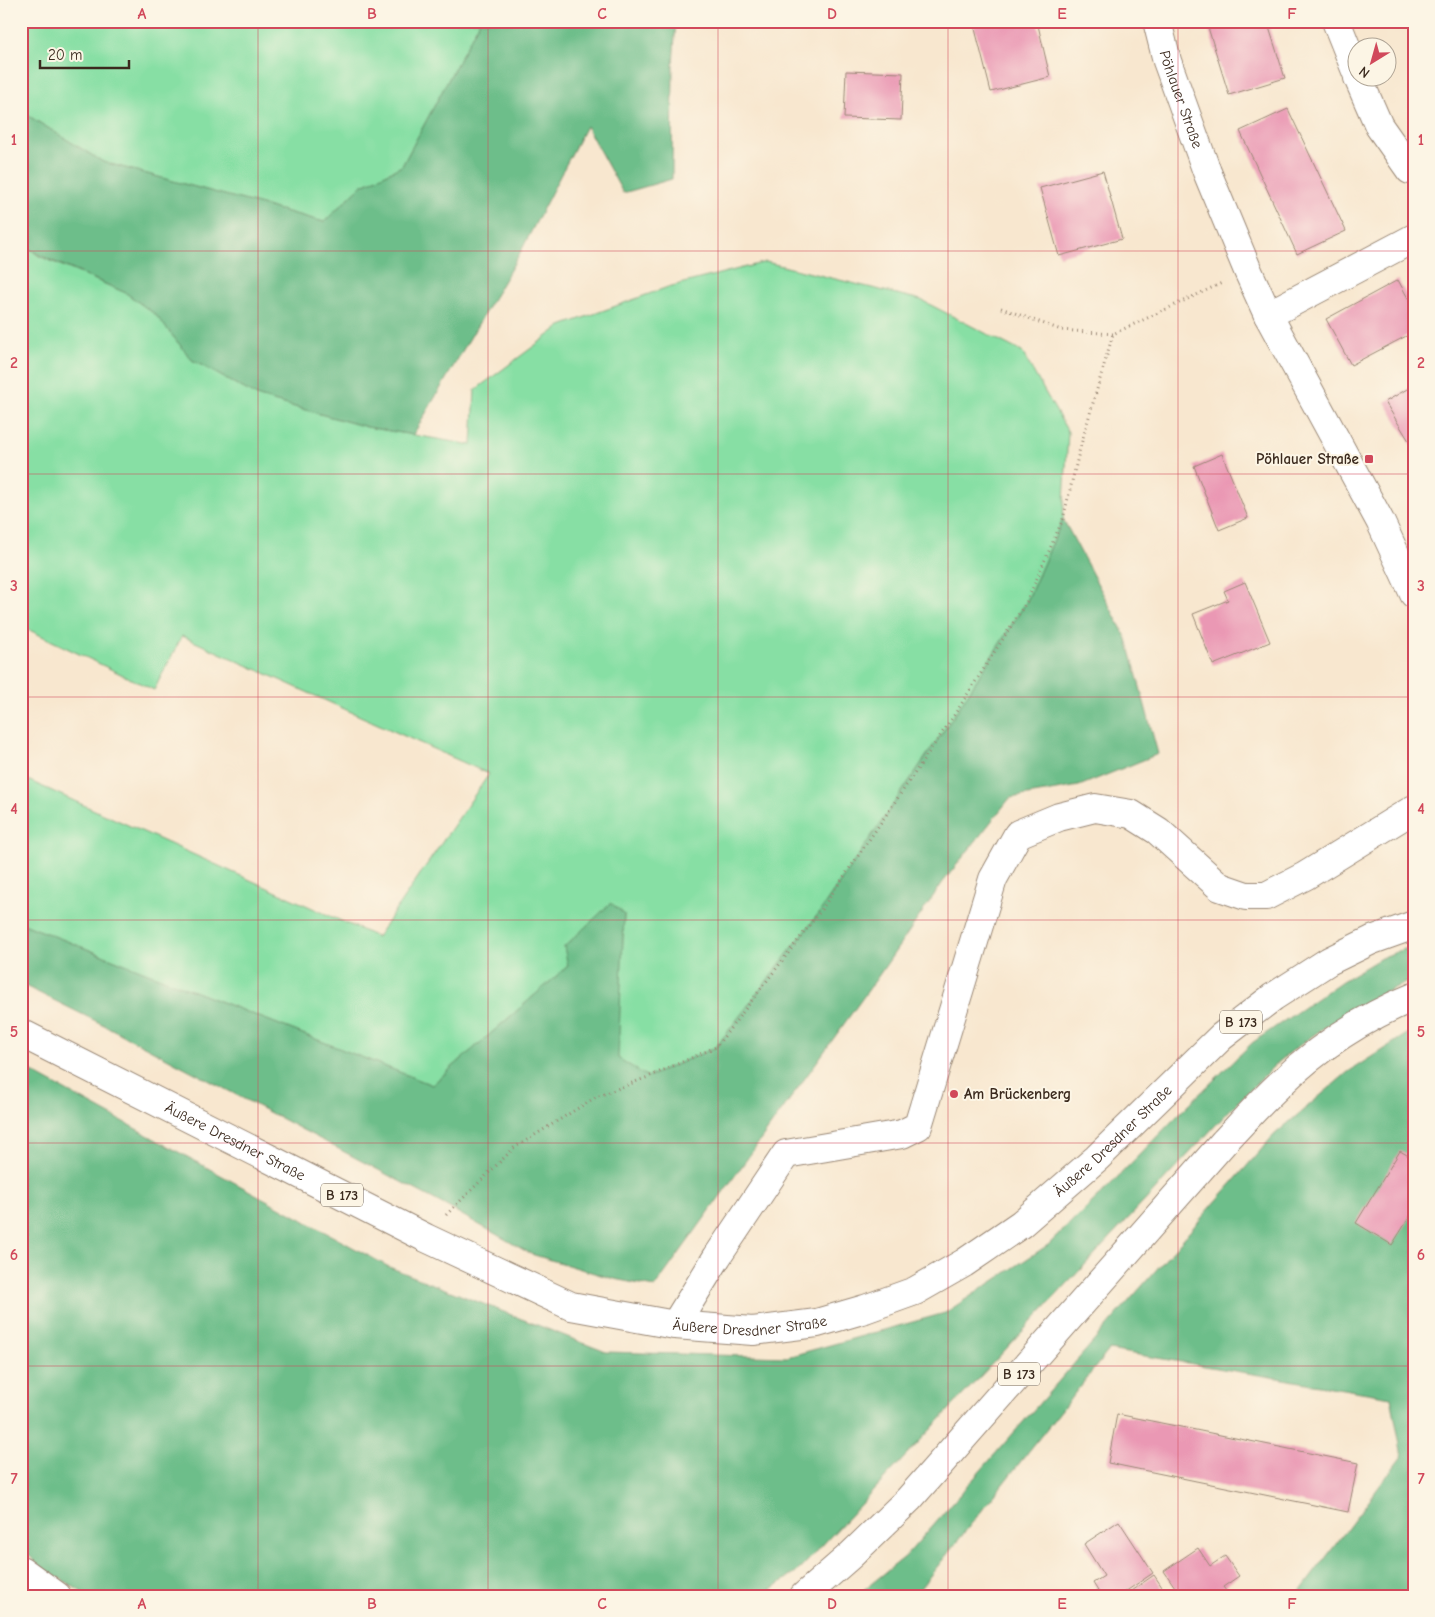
<svg xmlns="http://www.w3.org/2000/svg" width="1435" height="1617" viewBox="0 0 1435 1617" font-family="'Comic Neue',sans-serif">
<style>
.green{fill:#87dfa4;stroke:#618461}
.forest{fill:#6dbe8a;stroke:#547454}
.building{fill:#ea98b4}
.lines{fill:none;stroke-linecap:round;stroke-linejoin:round}
.minor-casing{stroke:#9a8876;stroke-width:30}
.major-casing{stroke:#9a8876;stroke-width:30}
.path{stroke:#9a8876;stroke-width:3;stroke-dasharray:1 4;stroke-linecap:butt}
.minor{stroke:#fff;stroke-width:28}
.major{stroke:#fff;stroke-width:28}
.grid{fill:none;stroke:#d1495b;stroke-width:1;stroke-opacity:0.55}
.poi-dot{fill:#d1495b;stroke:#fcf5e5;stroke-width:2}
.labels{text-anchor:middle;stroke-width:4;stroke-linejoin:round;paint-order:stroke}
.shield{fill:#fcf5e5;stroke:#75675a;stroke-width:1}
.shield-label{font-size:14px;font-weight:bold;fill:#3b2a1e}
.street-label{font-size:15px;fill:#3b2a1e;stroke:#fcf5e5}
.poi-label{font-size:15px;font-weight:bold;fill:#3b2a1e;stroke:#fcf5e5;text-anchor:end}
.neatline{fill:none;stroke:#d1495b;stroke-width:2}
.grid-label{font-size:16px;text-anchor:middle;font-weight:bold;fill:#d1495b}
</style>
<rect width="100%" height="100%" fill="#fcf5e5"/>
<filter id="ink" filterUnits="userSpaceOnUse"><feTurbulence type="fractalNoise" baseFrequency=".02" numOctaves="2"/><feDisplacementMap in="SourceGraphic" scale="10" xChannelSelector="R" yChannelSelector="G"/><feConvolveMatrix kernelMatrix="1 2 1 2 8 2 1 2 1" color-interpolation-filters="sRGB"/></filter>
<filter id="wash" filterUnits="userSpaceOnUse"><feTurbulence type="fractalNoise" baseFrequency=".0096" numOctaves="4" result="noise"/><feDisplacementMap in="SourceGraphic" scale="20" xChannelSelector="R" yChannelSelector="G"/><feGaussianBlur stdDeviation="1.12" result="paint"/><feColorMatrix in="noise" values="0 0 0 0 0 0 0 0 0 0 0 0 0 0 0 0 0 1.4 0 .05"/><feComposite in="paint" operator="in"/></filter>
<g filter="url(#wash)">
<rect width="100%" height="100%" fill="#f8e7cf"/>
<path class="green" d="M21 21H480L402 166 361 186 324 222 103 162 27 115 21 110Z
M21 242 39 256 126 293 156 315 192 360 259 397 367 427 472 445 475 390 561 326 668 287 766 262 921 300 1022 352 1068 432 1063 519 1027 601 953 717 819 913 716 1047 648 1077 617 1058 624 914 568 966 432 1085 21 923V777L377 937 489 774 182 636 154 690 21 626Z"/>
<path class="forest" d="M480 21H676L673 65 672 179 623 193 586 126 520 253 413 435 367 427 259 397 192 360 156 315 126 293 39 255 21 242V110L27 115 103 162 324 222 361 186 402 166Z
M1063 519 1127 639 1158 754 1079 786 1010 798 943 882 877 978 655 1287 614 1279 531 1254 439 1202 106 1026 21 984V923L432 1085 568 966 564 947 611 903 624 914 618 1058 648 1077 716 1047 819 913 953 717 1027 601Z
M1414 945V979C1363 1001 1317 1029 1275 1065 1259 1080 1245 1096 1229 1111L800 1569 762 1596H88L37 1564 21 1546V1066L389 1267 606 1352 787 1357 945 1313 1048 1245 1108 1187 1178 1115 1252 1043 1342 981 1381 958Z
M1414 1032 1413 1596H1297L1402 1456 1391 1397 1109 1350 914 1596H856L906 1556 1274 1135 1348 1072 1407 1034Z"/>
<g id="blocks">
<path class="building" d="M973 21H1037L1050 77 991 92Z
M1206 21H1267L1285 78 1229 95Z
M846 71 903 73 901 120 844 118Z
M1288 109 1346 231 1297 254 1240 131Z
M1103 171 1122 239 1059 256 1040 188Z
M1398 280 1414 309V332L1351 365 1326 319Z
M1414 385V449L1385 402Z
M1222 454 1248 518 1219 530 1194 466Z
M1245 582 1270 642 1213 665 1193 614 1228 600 1224 591Z
M1400 1151 1414 1159V1210L1392 1245 1356 1223Z
M1117 1414 1358 1463 1348 1512 1108 1463Z
M1119 1521 1153 1573 1119 1596H1101L1093 1583 1104 1576 1084 1544Z
M1198 1548 1210 1566 1225 1556 1239 1576 1223 1587 1230 1596H1181L1164 1571Z
M1154 1575 1168 1596H1130L1128 1593Z"/>
</g>
</g>
<g filter="url(#ink)">
<use href="#blocks" fill-opacity="0" stroke="#9a8876" stroke-width="1"/>
<g class="lines">
<g class="minor-casing">
<g id="minor">
<path id="s1" d="M1157 21 1167 61 1207 172 1248 271 1268 315 1380 521 1414 594"/>
<path d="M1336 21 1358 76"/>
<path d="M1358 78 1379 126 1410 170"/>
<path d="M1268 315 1414 238"/>
<path d="M675 1325 717 1257 786 1154 902 1134 918 1126 993 879 1018 834 1059 817 1095 808 1131 814 1158 831 1220 887 1246 896H1266L1305 876 1414 809"/>
</g>
</g>
<g class="major-casing">
<g id="major">
<path id="s2" d="M21 1033 426 1238 571 1306 675 1325 753 1331 817 1323 865 1309 915 1291 964 1263 1021 1224 1097 1158 1221 1037 1273 997 1329 961 1372 940 1414 925"/>
<path d="M21 1570 57 1596"/>
<path d="M804 1596 851 1555 909 1499 1224 1142C1242 1123 1259 1104 1277 1087 1316 1049 1364 1017 1414 997"/>
</g>
</g>
<path class="path" d="M1001 308 1061 330 1113 334
M446 1215 514 1148 596 1097 648 1077 716 1047 819 913 953 717 1027 601 1063 519 1080 448 1113 334 1222 283"/>
<use href="#minor" class="minor"/>
<use href="#major" class="major"/>
</g>
</g>
<path class="grid" d="M258 21V1596M488 21V1596M718 21V1596M948 21V1596M1178 21V1596M21 251H1414M21 474H1414M21 697H1414M21 920H1414M21 1143H1414M21 1366H1414"/>
<g class="poi-dot">
<rect x="1364" y="454" width="10" height="10" rx="2.5"/>
<circle cx="954" cy="1094" r="5"/>
</g>
<g class="labels">
<g class="shield">
<rect x="1220" y="1010.5" width="42" height="23" rx="4"/>
<rect x="321" y="1183.5" width="42" height="23" rx="4"/>
<rect x="998" y="1362.5" width="42" height="23" rx="4"/>
</g>
<g class="shield-label">
<text x="1241" y="1027">B 173</text>
<text x="342" y="1200">B 173</text>
<text x="1019" y="1379">B 173</text>
</g>
<g class="street-label">
<text dy="5" stroke="none"><textPath href="#s1" startOffset="82">Pöhlauer Straße</textPath></text>
<text dy="5" stroke="none"><textPath href="#s2" startOffset="240">Äußere Dresdner Straße</textPath></text>
<text dy="5" stroke="none"><textPath href="#s2" startOffset="1215">Äußere Dresdner Straße</textPath></text>
<text dy="5" stroke="none"><textPath href="#s2" startOffset="795">Äußere Dresdner Straße</textPath></text>
</g>
<g class="poi-label">
<text x="1359" y="464">Pöhlauer Straße</text>
<text x="964" y="1099" text-anchor="start">Am Brückenberg</text>
</g>
</g>
<rect width="1435" height="1617" fill="none" stroke="#fcf5e5" stroke-width="55"/>
<g transform="translate(1372 62) rotate(217)"><circle r="24" fill="#fcf5e5" stroke="#afa495"/>
<path d="M0-4L9 19L0 12L-9 19Z" fill="#d1495b"/>
<text y="-8" font-size="14" font-weight="bold" text-anchor="middle" fill="#3b2a1e">N</text>
</g>
<path d="M40 60v8h89v-8" fill="none" stroke="#3b2a1e" stroke-width="2.5"/>
<text x="48" y="60" font-size="15" fill="#3b2a1e" stroke="#fcf5e5" stroke-width="4" paint-order="stroke">20 m</text>
<rect x="28" y="28" width="1380" height="1562" class="neatline"/>
<g class="grid-label">
<text x="142" y="19">A</text>
<text x="372" y="19">B</text>
<text x="602" y="19">C</text>
<text x="832" y="19">D</text>
<text x="1062" y="19">E</text>
<text x="1292" y="19">F</text>
<text x="14" y="145">1</text>
<text x="1421" y="145">1</text>
<text x="14" y="368">2</text>
<text x="1421" y="368">2</text>
<text x="14" y="591">3</text>
<text x="1421" y="591">3</text>
<text x="14" y="814">4</text>
<text x="1421" y="814">4</text>
<text x="14" y="1037">5</text>
<text x="1421" y="1037">5</text>
<text x="14" y="1260">6</text>
<text x="1421" y="1260">6</text>
<text x="14" y="1484">7</text>
<text x="1421" y="1484">7</text>
<text x="142" y="1609">A</text>
<text x="372" y="1609">B</text>
<text x="602" y="1609">C</text>
<text x="832" y="1609">D</text>
<text x="1062" y="1609">E</text>
<text x="1292" y="1609">F</text>
</g>
</svg>
